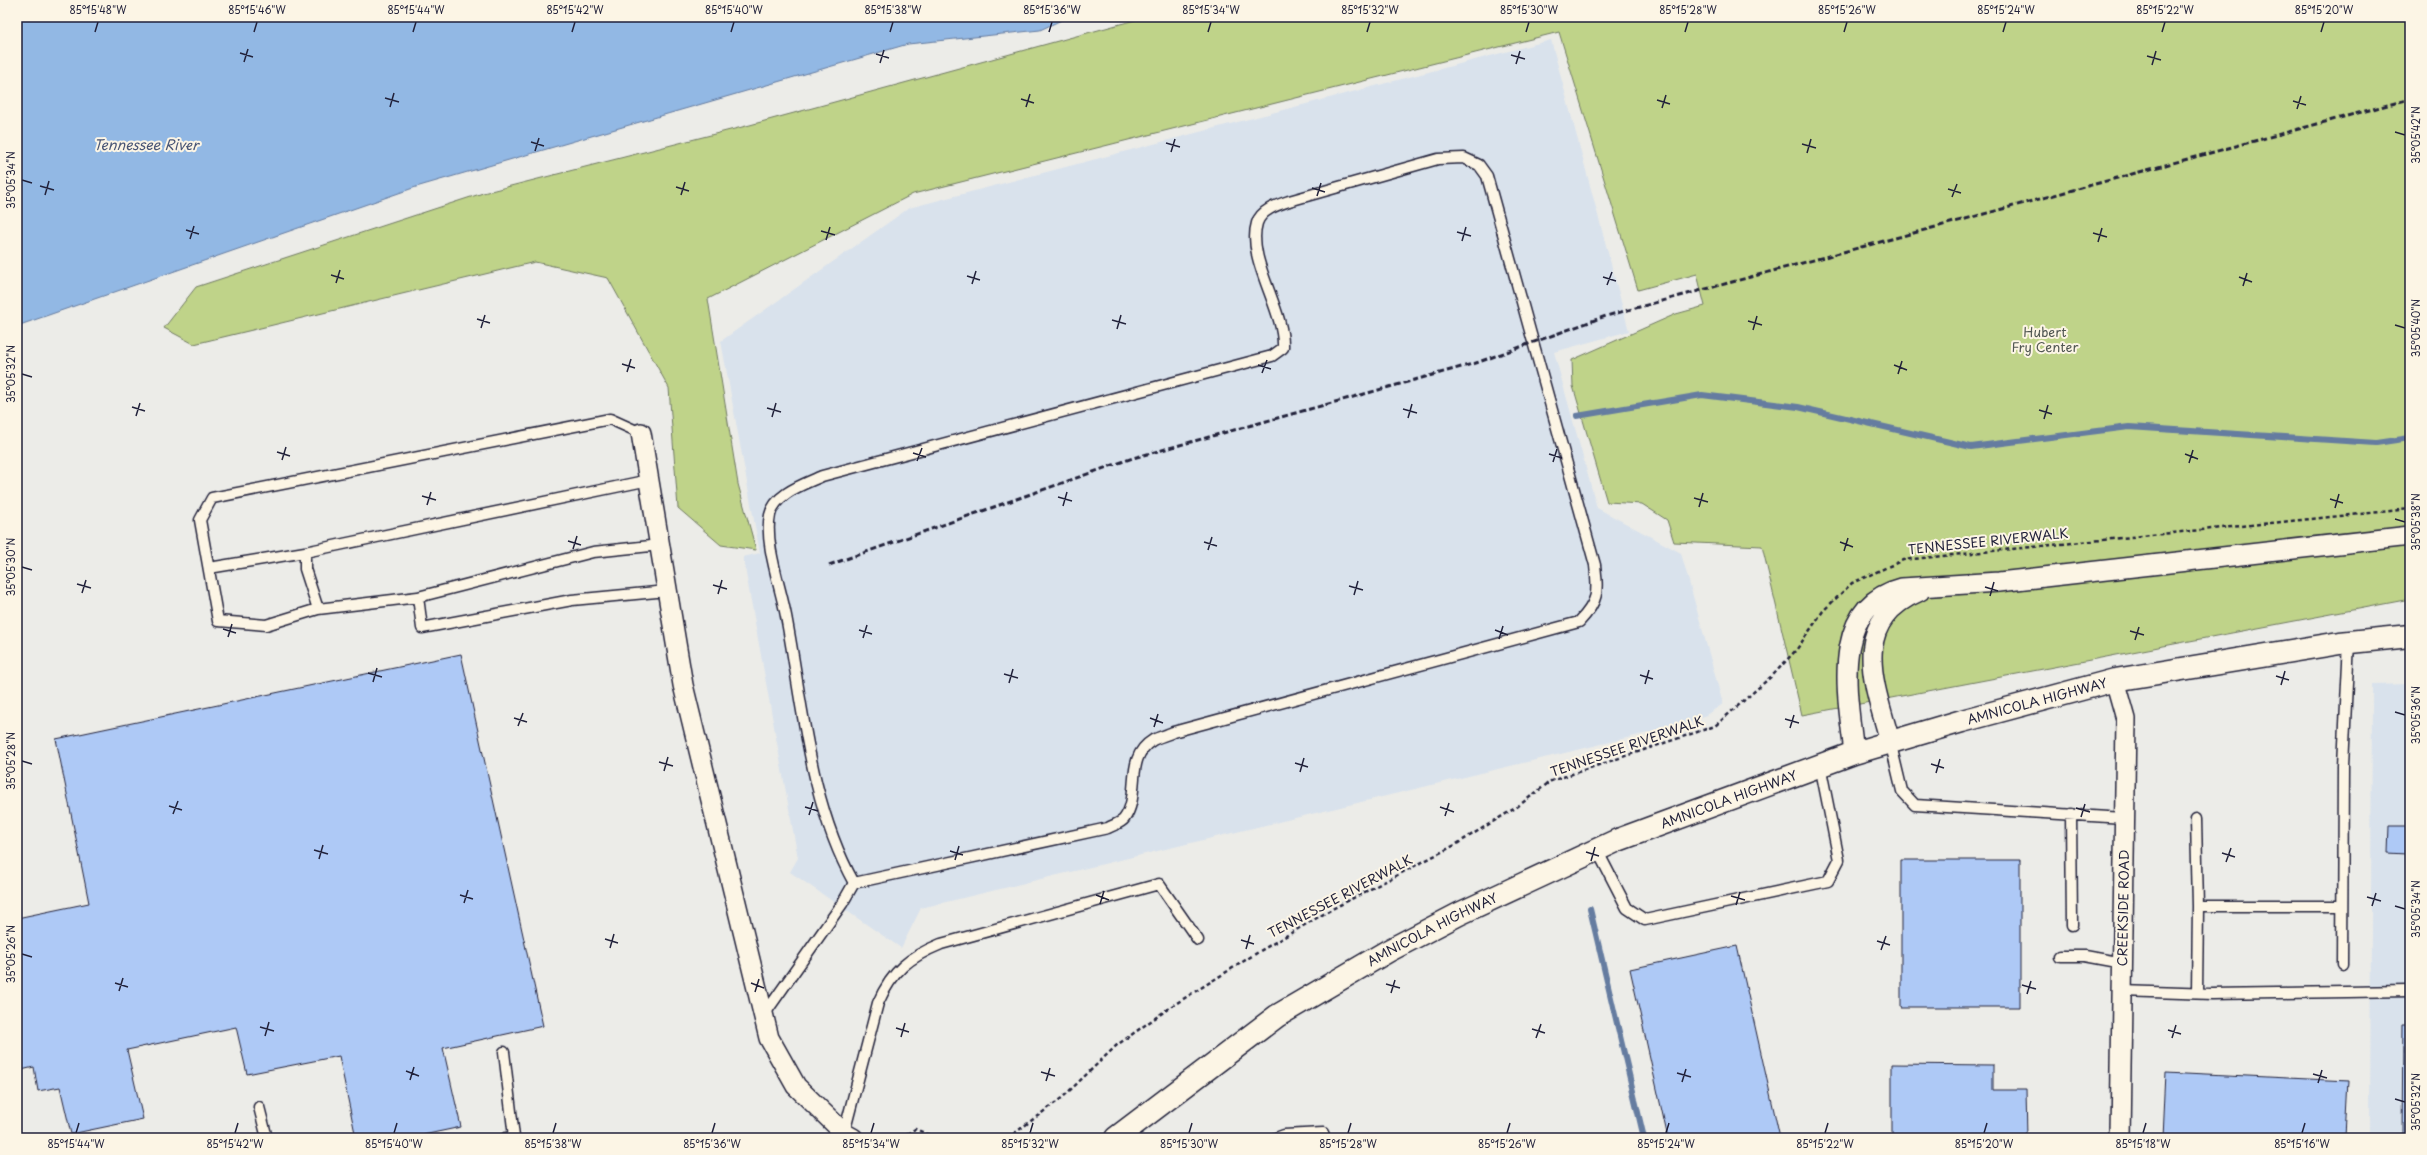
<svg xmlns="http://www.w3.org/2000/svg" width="2427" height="1155" viewBox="0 0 2427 1155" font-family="'Playpen Sans',sans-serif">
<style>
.built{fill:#d9e2ec}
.green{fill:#bfd389;stroke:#707a62}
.water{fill:#92b8e4;stroke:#657ca0}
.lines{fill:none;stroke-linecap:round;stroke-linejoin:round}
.stream{stroke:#657ca0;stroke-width:6}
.building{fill:#aec9f6;stroke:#22223b}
.lane-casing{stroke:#22223b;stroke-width:13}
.street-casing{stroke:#22223b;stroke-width:22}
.primary-casing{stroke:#22223b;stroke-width:25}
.path{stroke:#22223b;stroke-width:2.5;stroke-dasharray:4 3;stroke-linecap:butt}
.lane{stroke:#fcf5e5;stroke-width:10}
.street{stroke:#fcf5e5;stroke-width:19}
.primary{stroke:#fcf5e5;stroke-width:22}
.rail{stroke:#22223b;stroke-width:3;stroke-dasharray:6 3;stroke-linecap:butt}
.ticks{fill:none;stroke:#22223b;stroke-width:1.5}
.labels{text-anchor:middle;stroke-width:4;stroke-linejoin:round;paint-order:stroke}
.park-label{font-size:13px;fill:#515752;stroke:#fcf5e5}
.street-label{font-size:13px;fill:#22223b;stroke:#fcf5e5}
.water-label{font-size:14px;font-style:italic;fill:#495676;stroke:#fcf5e5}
.neatline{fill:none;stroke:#22223b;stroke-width:1.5}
.ticks-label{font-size:10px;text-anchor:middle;fill:#22223b}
</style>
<rect width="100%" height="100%" fill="#ecece8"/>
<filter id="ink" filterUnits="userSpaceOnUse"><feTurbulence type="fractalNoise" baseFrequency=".025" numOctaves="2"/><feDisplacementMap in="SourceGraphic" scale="8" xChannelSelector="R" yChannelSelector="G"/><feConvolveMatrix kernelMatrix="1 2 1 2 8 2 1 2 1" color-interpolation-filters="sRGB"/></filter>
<g filter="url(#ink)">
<path class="built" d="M1551 40 1629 331 1554 352 1597 508 1681 553 1723 704 1706 715 1689 723 921 908 901 948 790 872 798 858 743 557 760 553 721 341 909 208Z
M2410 684V1138H2370L2372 685Z"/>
<path class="green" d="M1146 17H2410V599L1802 715 1762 546 1674 542 1667 520 1642 504 1607 502 1573 386 1572 360 1676 314 1705 306 1697 274 1638 290 1559 32 913 194 708 299 738 484 756 550 721 545 678 508 669 388 608 278 535 262 194 344 164 328 196 287 483 193 750 125Z"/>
<path class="water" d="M17 17H1068L1040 30 908 44 416 187 17 326Z"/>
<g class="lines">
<path class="stream" d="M1577 416 1702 395 1798 407 1971 447 2129 427 2376 443 2410 438
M1590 909 1644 1138"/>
</g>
<path class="building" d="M461 654 543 1026 443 1048 461 1127 409 1138H356L339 1056 247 1074 236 1027 127 1050 143 1119 71 1134 60 1087 38 1091 34 1067 17 1071V918L89 903 56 739Z
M2389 826H2407V854L2388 853Z
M1901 860H2020V1007H1901Z
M1737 946 1780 1138H1668L1630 969Z
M2403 1023H2410V1138H2402Z
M1892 1064 1993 1065V1090H2026L2027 1138H1892Z
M2166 1072 2349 1081 2346 1138H2163Z"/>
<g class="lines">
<g class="lane-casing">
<path id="lane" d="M649 480 305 552V569L318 609 418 597 422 628 572 600 667 591
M209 568 305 552
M418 597 593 552 660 545
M318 609 266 625 218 621 200 520 212 498 610 419 641 433
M1890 741 1902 791 1915 805 2124 818
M2071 814 2072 925
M2196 819 2198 906
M1597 850 1627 908 1645 920 1828 881 1839 860 1820 765
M2060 956H2085L2123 963
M2342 965 2343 765 2349 642
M2121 991 2212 994 2410 991
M2197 993 2198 906H2341
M764 1015 842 904 854 883 1108 828C1113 825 1121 823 1124 819 1142 795 1123 758 1153 740 1159 737 1167 735 1173 732L1579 622C1599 601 1598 592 1595 565L1487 176 1479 165 1464 158 1438 159 1289 201C1277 205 1261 210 1257 223 1246 259 1285 310 1283 348L1272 356 822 476C805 484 775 493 770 515 764 543 781 588 786 616 803 705 809 802 854 883
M504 1052 514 1137 506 1138
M259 1107 267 1138
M844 1133 878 1003C892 971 909 957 941 944L1159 884 1198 940
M1276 1138 1284 1135 1323 1133 1325 1138"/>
</g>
<g class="street-casing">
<path id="street" d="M641 433 683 685 769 1038 796 1086 844 1133 853 1138
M2115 680 2126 719 2120 1138
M1890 741C1874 683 1848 622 1920 591
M1854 753C1848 697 1828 607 1902 588L1999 582 2410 536"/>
</g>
<g class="primary-casing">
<g id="primary">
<path id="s1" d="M1116 1138 1277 1016 1388 951 1459 914 1618 840 1854 753 1962 721 2115 680 2340 643 2410 636"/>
</g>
</g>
<path class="path" d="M901 1138 915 1129 937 1138
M1008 1138 1063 1097 1117 1045 1172 1006 1260 951 1334 908 1455 845 1517 807 1551 781 1715 726 1774 674 1797 649 1823 611 1852 583 1903 560 2410 509"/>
<use href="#lane" class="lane"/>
<use href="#street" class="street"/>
<use href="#primary" class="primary"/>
<path class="rail" d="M829 565 1133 458 1476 363 1606 316 2410 99"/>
</g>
</g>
<path class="ticks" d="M95 32 98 22M254 32 257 22M413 32 416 22M572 32 575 22M731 32 734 22M890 32 893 22M1049 32 1052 22M1208 32 1211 22M1367 32 1370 22M1526 32 1529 22M1685 32 1688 22M1844 32 1847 22M2003 32 2006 22M2162 32 2165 22M2321 32 2324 22M240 53 253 57M876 54 889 58M1511 55 1525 59M2147 56 2161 60M244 62 248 49M880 63 884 50M1516 64 1520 51M2152 65 2156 51M385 98 399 102M1021 99 1034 103M1657 100 1670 104M2293 101 2306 105M390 107 394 93M1026 107 1030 94M1662 108 1666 95M2297 109 2301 96M2395 132 2405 135M531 142 544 146M1166 143 1180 147M1802 144 1816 148M535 151 539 138M1171 152 1175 139M1807 153 1811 139M22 180 32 183M40 186 54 190M676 187 689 191M1312 188 1325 192M1948 189 1961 193M45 195 49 181M681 195 685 182M1317 196 1321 183M1952 197 1957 184M186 230 199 234M821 231 835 235M1457 232 1471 236M2093 233 2107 237M190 239 194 226M826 240 830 227M1462 241 1466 227M2098 242 2102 228M331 275 344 279M967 276 980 280M1603 277 1616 281M2239 277 2252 282M336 283 340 270M972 284 976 271M1607 285 1612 272M2243 286 2247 273M477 319 490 323M1112 320 1126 324M1748 321 1762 325M2395 325 2405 328M481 328 485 315M1117 329 1121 315M1753 330 1757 316M622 364 635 368M1258 365 1271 369M1894 365 1907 370M627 372 631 359M1262 373 1267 360M22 374 32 377M1898 374 1902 361M132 407 145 411M767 408 781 412M1403 409 1417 413M2039 410 2052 414M136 416 140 403M772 417 776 403M1408 418 1412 404M2044 419 2048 405M277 452 290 456M913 453 926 457M1549 454 1562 458M2185 454 2198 459M282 460 286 447M917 461 922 448M1553 462 1557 449M2189 463 2193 450M422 496 436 500M1058 497 1072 501M1694 498 1708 502M2330 499 2343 503M427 505 431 492M1063 506 1067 492M1699 507 1703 493M2335 508 2339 494M2395 519 2405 522M568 541 581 545M1204 542 1217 546M1840 542 1853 547M573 549 577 536M1208 550 1212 537M1844 551 1848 538M22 567 32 570M77 584 91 588M713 585 727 589M1349 586 1363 590M1985 587 1998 591M82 593 86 580M718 594 722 580M1354 595 1358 581M1990 596 1994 582M223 629 236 633M859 630 872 634M1495 630 1508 635M2130 631 2144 635M228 637 232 624M863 638 867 625M1499 639 1503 626M2135 640 2139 627M368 673 382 677M1004 674 1018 678M1640 675 1653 679M2276 676 2289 680M373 682 377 668M1009 683 1013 669M1645 684 1649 670M2281 685 2285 671M2395 712 2405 715M514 718 527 722M1150 718 1163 723M1785 719 1799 723M518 726 523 713M1154 727 1158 714M1790 728 1794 715M22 761 32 764M659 762 673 766M1295 763 1308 767M1931 764 1944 768M664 771 668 757M1300 772 1304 758M1936 773 1940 759M169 806 182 810M805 807 818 811M1440 807 1454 812M2076 808 2090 812M173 814 178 801M809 815 813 802M1445 816 1449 803M2081 817 2085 804M314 850 328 854M950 851 963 855M1586 852 1599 856M2222 853 2235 857M319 859 323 845M955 860 959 846M1591 861 1595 847M2226 862 2231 848M460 895 473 899M1096 895 1109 900M1731 896 1745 900M2367 897 2381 901M464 903 468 890M1100 904 1104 891M1736 905 1740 892M2372 906 2376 893M2395 906 2405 909M605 939 618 943M1241 940 1254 944M1877 941 1890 945M610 948 614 934M1246 949 1250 935M1881 950 1886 936M22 954 32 957M115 983 128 987M751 983 764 988M1386 984 1400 988M2022 985 2036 989M119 991 123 978M755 992 759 979M1391 993 1395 980M2027 994 2031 981M260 1027 274 1031M896 1028 909 1032M1532 1029 1545 1033M2168 1030 2181 1034M265 1036 269 1022M901 1037 905 1023M1536 1038 1541 1024M2172 1038 2176 1025M406 1071 419 1076M1041 1072 1055 1076M1677 1073 1691 1077M2313 1074 2327 1078M410 1080 414 1067M1046 1081 1050 1068M1682 1082 1686 1069M2318 1083 2322 1070M2395 1099 2405 1102M76 1133 79 1123M235 1133 238 1123M394 1133 397 1123M553 1133 556 1123M712 1133 715 1123M871 1133 874 1123M1030 1133 1033 1123M1189 1133 1192 1123M1348 1133 1351 1123M1507 1133 1510 1123M1666 1133 1669 1123M1825 1133 1828 1123M1984 1133 1987 1123M2143 1133 2146 1123M2302 1133 2305 1123"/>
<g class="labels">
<g class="park-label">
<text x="2045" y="337">Hubert<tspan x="2045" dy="15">Fry Center</tspan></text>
</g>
<g class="street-label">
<text transform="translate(1988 541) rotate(-6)" y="5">TENNESSEE RIVERWALK</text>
<text dy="5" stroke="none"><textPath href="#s1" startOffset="1028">AMNICOLA HIGHWAY</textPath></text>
<text transform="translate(1627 746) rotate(-19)" y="5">TENNESSEE RIVERWALK</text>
<text dy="5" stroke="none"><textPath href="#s1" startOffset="704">AMNICOLA HIGHWAY</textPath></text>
<text transform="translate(1340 896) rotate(-28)" y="5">TENNESSEE RIVERWALK</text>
<text transform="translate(2123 908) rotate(-89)" y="5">CREEKSIDE ROAD</text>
<text dy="5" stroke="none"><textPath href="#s1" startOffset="380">AMNICOLA HIGHWAY</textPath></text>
</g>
<g class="water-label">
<text x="146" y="150">Tennessee River</text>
</g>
</g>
<rect width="2427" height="1155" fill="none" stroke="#fcf5e5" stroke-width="44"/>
<rect x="22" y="22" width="2383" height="1111" class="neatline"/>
<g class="ticks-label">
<text x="98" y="14">85°15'48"W</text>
<text x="257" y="14">85°15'46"W</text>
<text x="416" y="14">85°15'44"W</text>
<text x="575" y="14">85°15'42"W</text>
<text x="734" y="14">85°15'40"W</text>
<text x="893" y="14">85°15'38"W</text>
<text x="1052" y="14">85°15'36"W</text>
<text x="1211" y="14">85°15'34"W</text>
<text x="1370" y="14">85°15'32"W</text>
<text x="1529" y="14">85°15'30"W</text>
<text x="1688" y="14">85°15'28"W</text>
<text x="1847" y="14">85°15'26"W</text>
<text x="2006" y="14">85°15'24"W</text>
<text x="2165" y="14">85°15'22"W</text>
<text x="2324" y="14">85°15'20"W</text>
<text transform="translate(2416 135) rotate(-90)" y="4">35°05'42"N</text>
<text transform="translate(11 180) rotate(-90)" y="4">35°05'34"N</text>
<text transform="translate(2416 328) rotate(-90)" y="4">35°05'40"N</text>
<text transform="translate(11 374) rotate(-90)" y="4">35°05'32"N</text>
<text transform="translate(2416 522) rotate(-90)" y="4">35°05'38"N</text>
<text transform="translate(11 567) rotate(-90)" y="4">35°05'30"N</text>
<text transform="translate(2416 715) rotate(-90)" y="4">35°05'36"N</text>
<text transform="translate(11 761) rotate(-90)" y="4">35°05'28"N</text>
<text transform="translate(2416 909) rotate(-90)" y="4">35°05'34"N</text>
<text transform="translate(11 954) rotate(-90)" y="4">35°05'26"N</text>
<text transform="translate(2416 1102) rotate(-90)" y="4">35°05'32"N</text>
<text x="76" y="1148">85°15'44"W</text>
<text x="235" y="1148">85°15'42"W</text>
<text x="394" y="1148">85°15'40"W</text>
<text x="553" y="1148">85°15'38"W</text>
<text x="712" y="1148">85°15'36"W</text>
<text x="871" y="1148">85°15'34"W</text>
<text x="1030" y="1148">85°15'32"W</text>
<text x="1189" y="1148">85°15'30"W</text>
<text x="1348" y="1148">85°15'28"W</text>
<text x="1507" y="1148">85°15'26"W</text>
<text x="1666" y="1148">85°15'24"W</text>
<text x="1825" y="1148">85°15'22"W</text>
<text x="1984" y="1148">85°15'20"W</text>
<text x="2143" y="1148">85°15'18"W</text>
<text x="2302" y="1148">85°15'16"W</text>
</g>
</svg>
